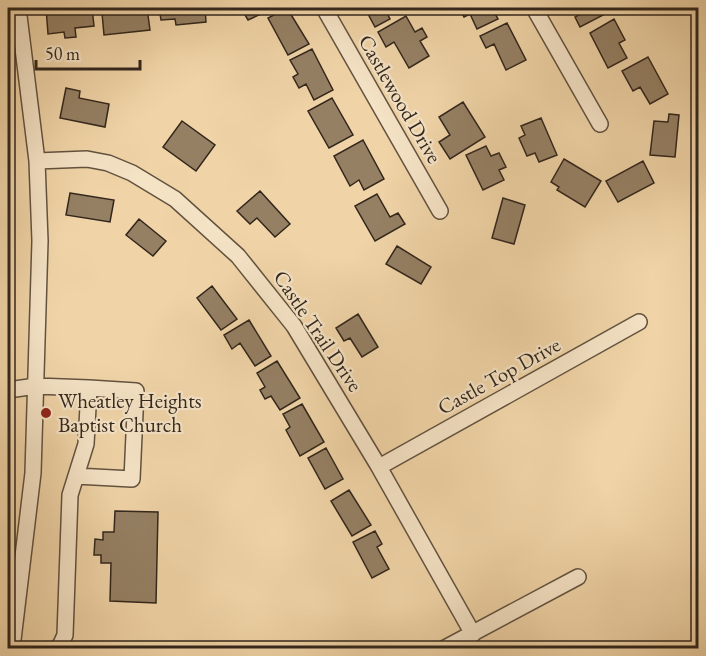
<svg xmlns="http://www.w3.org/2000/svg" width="706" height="656" viewBox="0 0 706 656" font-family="'EB Garamond',serif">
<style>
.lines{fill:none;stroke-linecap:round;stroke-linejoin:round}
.stream{stroke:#7d6b53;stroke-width:4}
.building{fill:#958064;stroke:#32261c;stroke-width:1.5}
.minor-casing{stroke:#62523f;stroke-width:18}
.minor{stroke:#f5e3c6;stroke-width:15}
.poi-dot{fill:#8f2418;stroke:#f5e3c6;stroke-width:2}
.labels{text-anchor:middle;stroke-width:4.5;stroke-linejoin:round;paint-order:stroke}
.street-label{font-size:21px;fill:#32261c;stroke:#f5e3c6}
.poi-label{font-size:21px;fill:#32261c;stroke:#f5e3c6;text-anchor:start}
</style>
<rect width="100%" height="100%" fill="#f0d4a7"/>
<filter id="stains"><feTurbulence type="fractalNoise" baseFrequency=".00333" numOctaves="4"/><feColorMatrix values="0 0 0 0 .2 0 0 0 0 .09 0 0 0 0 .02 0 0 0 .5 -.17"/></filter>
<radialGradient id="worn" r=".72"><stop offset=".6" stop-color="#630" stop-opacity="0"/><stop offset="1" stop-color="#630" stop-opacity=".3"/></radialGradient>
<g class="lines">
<path class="stream" d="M8 170 13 169"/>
</g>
<path class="building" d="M46 8H92L94 26 75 28 76 37 65 38 64 32 48 34Z
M131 8H147L150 30 104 35 102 13 131 10Z
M159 8H205L206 22 176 25 175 19 161 20Z
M241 8H274L248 20Z
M287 8 309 44 288 55 268 18Z
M367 8H395V9L387 13 390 19 375 27 367 12 369 11Z
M463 8H492L498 19 477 29 470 14 464 17 460 9Z
M581 8H607L609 12 580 27 575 17 584 12Z
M406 16 415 32 422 28 427 37 420 41 429 56 409 68 394 42 386 47 378 32Z
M614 19 625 40 619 43 627 58 608 68 590 33Z
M507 23 526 60 506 70 494 44 486 48 480 36Z
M312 49 333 90 314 100 306 84 299 88 293 77 298 74 290 60Z
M648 57 668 94 650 104 640 87 633 91 622 71Z
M66 88 80 91 79 98 109 104 105 127 60 118Z
M332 98 353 135 329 148 308 111Z
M463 102 485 137 450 159 439 142 450 135 439 117Z
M669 114 679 115 675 157 650 155 654 121 668 122Z
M541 118 557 155 539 162 535 153 527 156 519 138 525 135 521 126Z
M182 121 215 145 196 171 163 147Z
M363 140 384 179 364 190 359 180 350 186 334 156Z
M486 146 491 156 499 153 506 167 499 170 504 180 483 190 466 155Z
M564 159 601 181 585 207 557 190 559 187 551 182Z
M643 161 654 183 618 202 606 181Z
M260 191 290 224 275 237 257 218 250 224 237 211Z
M70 193 114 200 110 222 66 215Z
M377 194 390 217 398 213 405 224 375 241 355 206Z
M503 198 525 205 514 244 492 238Z
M139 219 166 241 153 256 126 235Z
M397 246 431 267 421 284 386 264Z
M212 286 237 319 221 330 197 298Z
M358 314 378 347 362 357 350 338 344 341 336 328Z
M249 320 271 356 255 366 240 343 232 349 224 335Z
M277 361 300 398 280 410 271 396 265 399 260 390 265 387 257 373Z
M302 404 324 442 300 456 286 430 290 427 283 414Z
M326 448 343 479 325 489 308 458Z
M349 490 371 525 352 536 331 501Z
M115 511 158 512 156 603 110 601 111 563H101V555H94L95 539 103 540V532H114Z
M375 531 382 544 377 547 389 569 372 578 353 542Z"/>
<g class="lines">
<g class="minor-casing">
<path id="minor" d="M324 8 440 211
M534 8 600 124
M37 161 87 159 108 163 132 173 175 199 238 256 294 326 379 467 473 634
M8 390 36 386 89 388 86 444 70 495 65 635 61 644 57 648
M379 467 639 322
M76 476 132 479 136 391 89 388
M12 648 33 473 40 241 37 161 18 8
M445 648 578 577"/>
</g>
<use href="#minor" class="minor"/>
</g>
<circle class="poi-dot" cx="46" cy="413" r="6"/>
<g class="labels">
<g class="street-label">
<text transform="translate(400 99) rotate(60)" y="7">Castlewood Drive</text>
<text transform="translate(318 331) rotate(56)" y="7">Castle Trail Drive</text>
<text transform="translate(499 376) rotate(-29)" y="7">Castle Top Drive</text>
</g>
<g class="poi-label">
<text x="58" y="408">Wheatley Heights<tspan x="58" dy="24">Baptist Church</tspan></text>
</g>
</g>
<rect width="706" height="656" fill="none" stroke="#f0d4a7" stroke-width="30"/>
<rect x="9" y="9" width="688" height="638" fill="none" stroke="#32261c" stroke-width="3"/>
<rect x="15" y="15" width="676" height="626" fill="none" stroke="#32261c" stroke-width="1.5"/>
<path d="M36 60v9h104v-9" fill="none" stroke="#32261c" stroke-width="3"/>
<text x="45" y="60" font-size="18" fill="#32261c" stroke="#f5e3c6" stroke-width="4.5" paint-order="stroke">50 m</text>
<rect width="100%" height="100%" filter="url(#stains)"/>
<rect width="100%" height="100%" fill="url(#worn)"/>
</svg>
